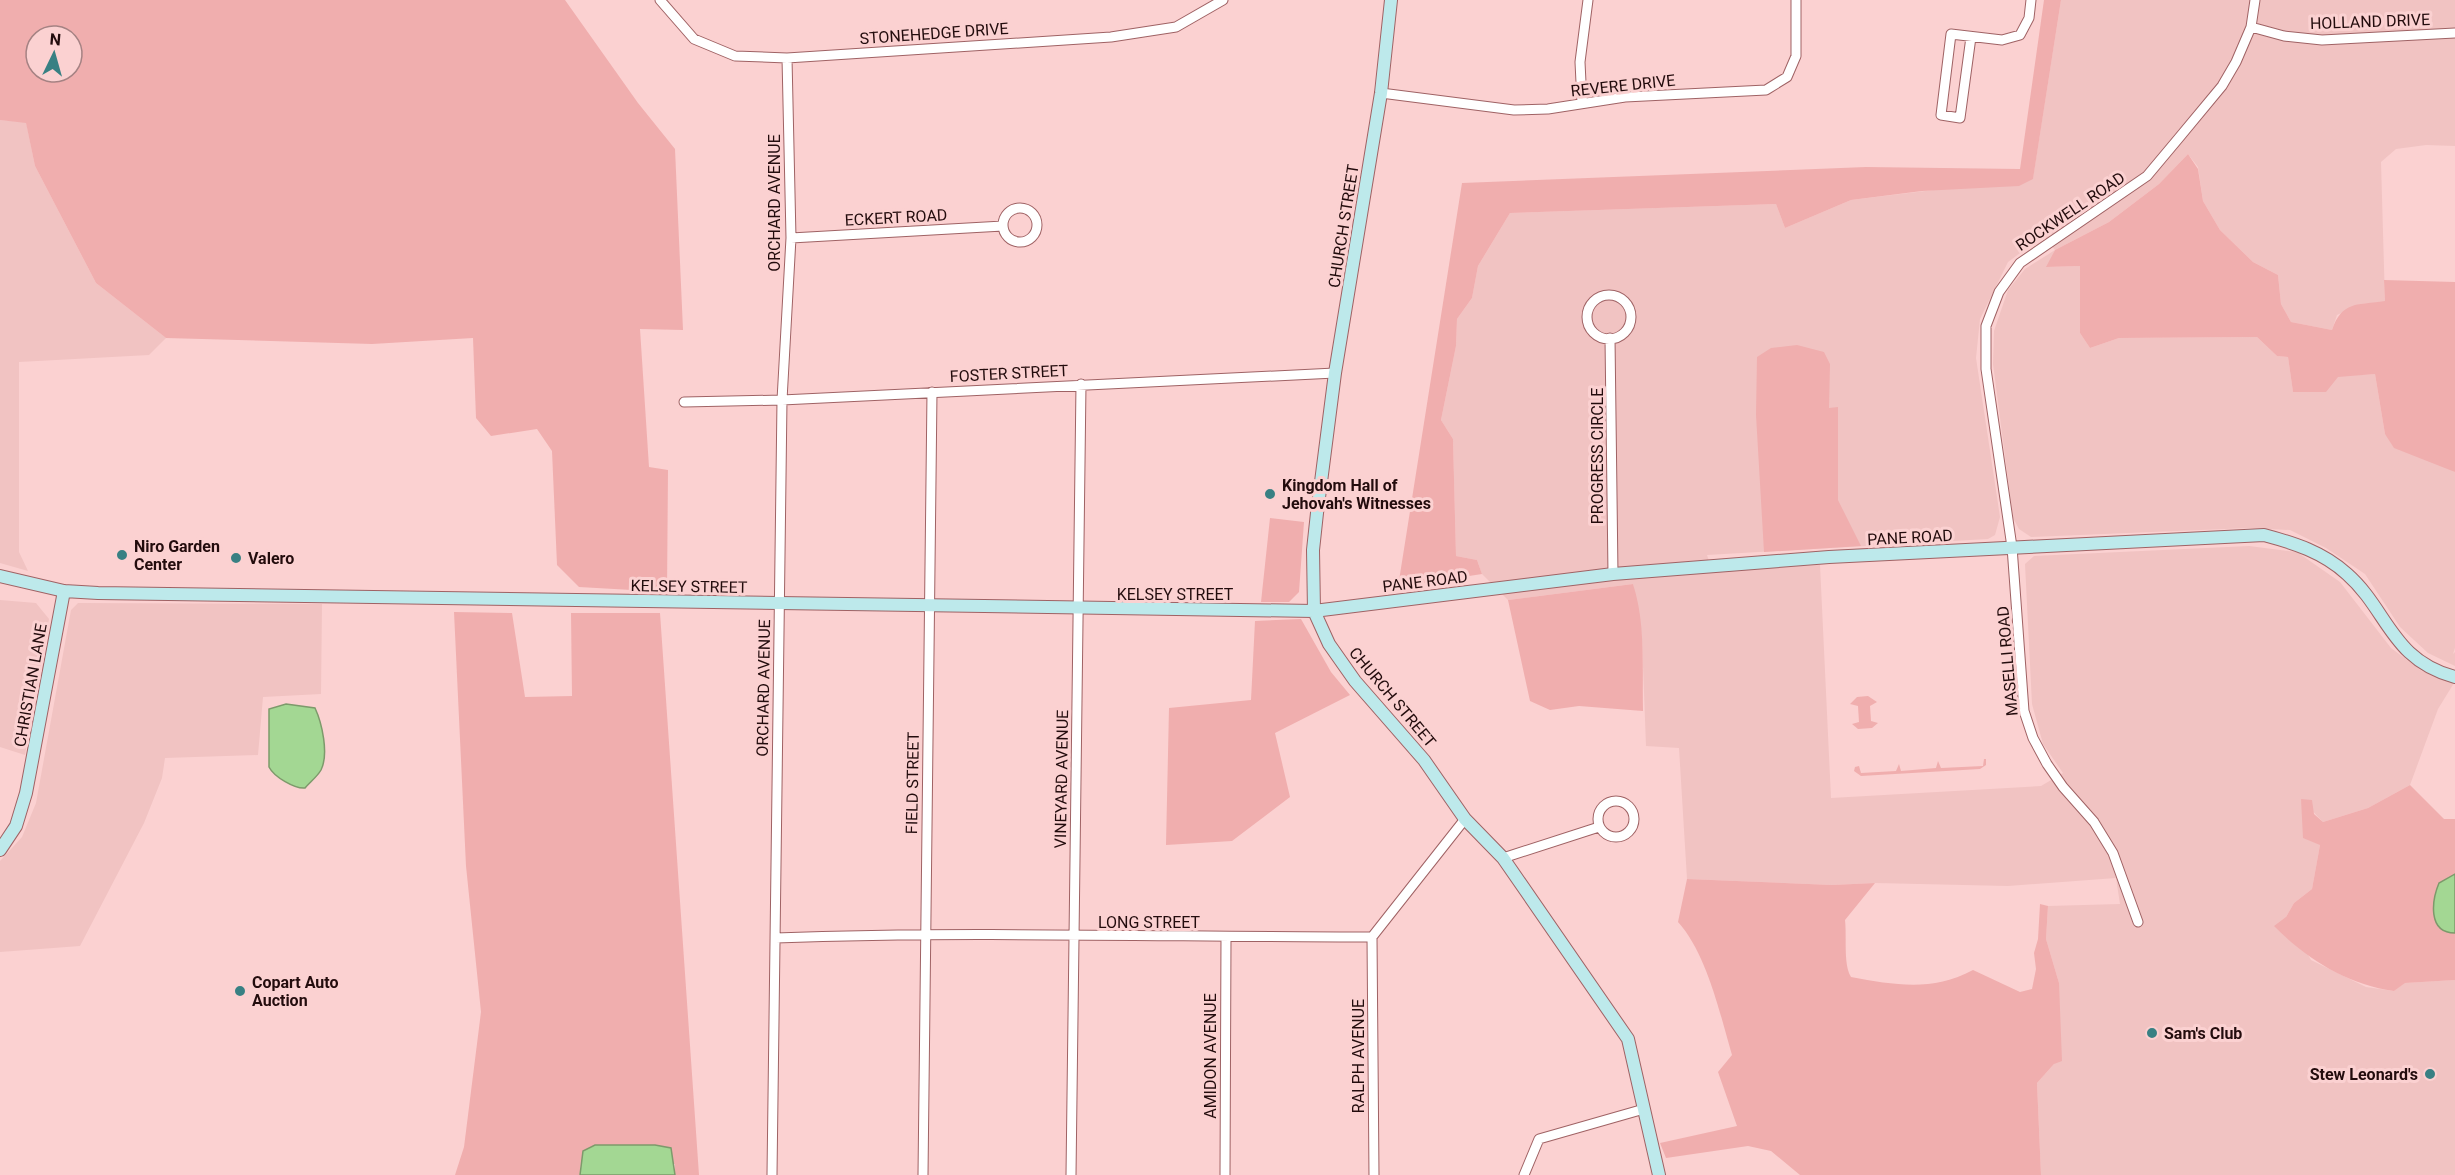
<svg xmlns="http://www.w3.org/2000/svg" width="2455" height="1175" viewBox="0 0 2455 1175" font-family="Roboto,sans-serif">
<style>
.built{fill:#f1c3c2}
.green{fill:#f0aeae;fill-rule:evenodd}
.water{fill:#a3d793;stroke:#7d9a6b;stroke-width:1.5}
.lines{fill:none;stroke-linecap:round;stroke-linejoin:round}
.street-casing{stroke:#9f6264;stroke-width:11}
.secondary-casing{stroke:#9f6264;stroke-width:14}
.street{stroke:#fff;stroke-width:9}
.secondary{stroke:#bde9eb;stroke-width:12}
.poi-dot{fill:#388083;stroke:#fbd1d1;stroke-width:2}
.labels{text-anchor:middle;stroke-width:6;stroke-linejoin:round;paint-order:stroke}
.street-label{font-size:16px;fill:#230c0d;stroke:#fbd1d1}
.poi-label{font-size:16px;font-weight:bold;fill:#230c0d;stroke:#fbd1d1;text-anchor:start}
</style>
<rect width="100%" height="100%" fill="#fbd1d1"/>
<path class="built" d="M2061 0H2455V146L2426 145 2396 149 2381 162 2385 302 2360 304 2337 315 2332 330 2291 322 2281 304 2278 275 2253 262 2220 230 2203 201 2198 167 2188 154 2159 184 2109 222 2055 250 2047 267 2080 266V333L2090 348 2119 338 2257 337 2277 356 2288 357 2293 392 2338 376 2375 374 2385 434 2455 472V648L2453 654 2455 652V666L2428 653 2400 627 2365 574 2326 548 2290 530 2249 528 2031 537 2019 529 2013 518 1993 364 1994 331 2008 290 2025 269 2055 250 2043 236 2008 262 1980 319 1976 358 2000 517 1995 535 1988 539 1707 555 1712 570 1820 565 1831 798 2041 786 2063 773 2043 744 2032 704 2025 564 2034 556 2249 546 2297 552 2340 582 2391 648 2422 671 2454 683 2438 709 2410 785 2368 808 2323 822 2301 799 2320 845 2312 889 2294 903 2286 917 2311 960 2366 987 2394 991 2404 983 2455 980V1175H2041L2037 1083 2054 1064 2059 983 2046 939 2048 906 2120 904 2116 878 2008 886 1875 883 1832 885 1687 879 1679 748 1646 746 1642 639 1633 584 1508 600 1482 574 1477 560 1456 556 1453 439 1441 420 1456 346 1457 319 1472 298 1478 266 1510 213 1776 204 1785 228 1851 200 2033 178Z
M0 120 26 122 35 166 96 283 166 338 149 355 19 362V552L28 571 0 563Z
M0 600 36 603 49 619 25 755 0 747Z
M78 603 322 604 321 694 263 697 258 755 165 758 162 778 144 823 80 946 0 952V861L22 837 36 803 71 610Z"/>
<path class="green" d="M0 0H565L638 103 675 149 683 330 640 329 649 467 668 470 667 592 579 587 557 565 552 451 537 429 491 436 476 418 473 338 372 344 166 338 96 283 35 166 26 123 0 120ZM36 36H72V72H36Z
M2044 0H2061L2033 179 2019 186 1922 191 1851 200 1785 228 1776 204 1510 213 1478 266 1472 298 1457 319 1456 346 1441 420 1453 439 1456 556 1477 560 1482 574 1398 587 1462 183 1866 167 2020 169Z
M2188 154 2198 169 2203 201 2220 230 2253 262 2278 275 2281 304 2291 322 2332 330C2342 301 2357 305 2385 301L2384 280 2455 282V472L2394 448 2385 434 2375 374 2338 377 2326 392H2293L2288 357 2277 356 2257 337 2119 338 2090 348 2080 333V266L2046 267 2055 250 2109 222 2159 184Z
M1797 345 1824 352 1830 364 1829 408 1838 407V500L1861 546 1764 552 1756 415 1757 357 1771 348Z
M1270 518 1304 522 1299 592 1289 602H1261Z
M1633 584C1646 624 1642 669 1643 711L1579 706 1550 710 1530 701 1508 600Z
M454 612 512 613 525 697 572 696 571 613H660L699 1175H675V1164L581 1160 580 1175H455L464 1147 481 1012 466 866Z
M1301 619 1331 672 1350 695 1275 733 1290 797 1232 841 1166 845 1169 708 1251 700 1255 621Z
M1868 696 1877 702 1870 706 1871 721 1878 723 1872 728 1858 729 1852 724 1859 722 1858 706 1850 704 1857 697Z
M1984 759H1986V765L1980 769 1861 776 1854 771 1855 767 1859 766 1861 773 1896 771 1899 764 1901 771 1936 768 1938 761 1941 768 1983 766Z
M2410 785 2444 819H2455V980L2405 983 2394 991C2347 984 2308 960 2274 926L2286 917 2294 903 2312 889 2320 845 2303 838 2301 799 2312 800 2314 814 2323 822 2368 808Z
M1687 879 1832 885 1875 883 1845 920C1847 937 1843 964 1851 977 1895 985 1932 992 1973 970L2020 992 2032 989 2036 969 2034 953 2038 939 2040 904 2048 906 2046 939 2059 983 2062 1061 2054 1064 2037 1083 2041 1175H1800L1771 1151 1748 1146 1666 1158 1660 1143 1737 1126 1718 1072 1732 1055C1720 1014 1707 954 1678 922Z"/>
<path class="water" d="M286 704 315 708C322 723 329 754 321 770 317 777 310 782 305 788 295 789 274 777 269 767V709Z
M2455 874V933C2427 933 2432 900 2439 883Z
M595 1145H655L671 1148 675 1175H580L583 1151Z"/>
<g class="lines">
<g class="street-casing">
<path id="street" d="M660 0 694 39 735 56 787 58 1111 37 1176 27 1223 0
M2251 27 2284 36 2322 40 2455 33
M1971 37 1960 118 1941 115 1951 34 2002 40 2020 35 2029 18 2031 0
M1381 93 1514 110 1548 109 1625 97 1766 90 1787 77 1796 56V0
M1582 103 1580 62 1588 0
M1003 225a17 17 0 1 1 34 0a17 17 0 1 1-34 0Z
M791 238 1003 226
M1587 317a22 22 0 1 1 44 0a22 22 0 1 1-44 0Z
M1610 338 1613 574
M684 402 782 400 1335 373
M1598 819a18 18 0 1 1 36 0a18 18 0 1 1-36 0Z
M1503 858 1599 827
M2138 922 2113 853 2094 822 2063 787 2047 764 2033 738 2024 711 2012 547 1986 369V326L1999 292 2020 263 2147 176 2178 139 2222 86 2236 62 2251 27 2255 0
M1372 937 1374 1175
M776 938C974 931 1173 937 1372 937L1465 819
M772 1175 782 400 791 238 787 58
M923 1175 932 392
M1071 1175 1081 384
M1225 1175 1226 937
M1524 1175 1539 1139 1644 1109"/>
</g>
<g class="secondary-casing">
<path id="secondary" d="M1391 0 1381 93 1335 373 1317 513 1313 550 1314 611 1329 644 1355 681 1424 760 1465 819 1503 858 1628 1039 1659 1175
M0 576 64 591 98 593 1314 611 1613 574 1829 557 2264 535C2294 543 2323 552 2347 574 2388 610 2391 660 2455 677
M0 850 16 826 26 793 64 591"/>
</g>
<use href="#street" class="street"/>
<use href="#secondary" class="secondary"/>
</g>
<g class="poi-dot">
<circle cx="1270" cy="494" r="6"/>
<circle cx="122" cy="555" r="6"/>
<circle cx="236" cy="558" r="6"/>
<circle cx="240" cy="991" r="6"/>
<circle cx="2152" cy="1033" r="6"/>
<circle cx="2430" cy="1074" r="6"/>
</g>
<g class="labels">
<g class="street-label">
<text transform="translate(2370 21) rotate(-2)" y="6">HOLLAND DRIVE</text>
<text transform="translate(934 33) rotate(-4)" y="6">STONEHEDGE DRIVE</text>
<text transform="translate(1623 85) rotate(-6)" y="6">REVERE DRIVE</text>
<text transform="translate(774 203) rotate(-90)" y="6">ORCHARD AVENUE</text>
<text transform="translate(2070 211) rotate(-34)" y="6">ROCKWELL ROAD</text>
<text transform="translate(896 217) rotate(-3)" y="6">ECKERT ROAD</text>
<text transform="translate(1343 226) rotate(-81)" y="6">CHURCH STREET</text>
<text transform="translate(1009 373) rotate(-3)" y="6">FOSTER STREET</text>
<text transform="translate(1597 456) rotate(-90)" y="6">PROGRESS CIRCLE</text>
<text transform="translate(1910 537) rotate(-3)" y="6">PANE ROAD</text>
<text transform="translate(1425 581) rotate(-7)" y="6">PANE ROAD</text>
<text transform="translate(689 586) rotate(1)" y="6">KELSEY STREET</text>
<text x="1175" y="600">KELSEY STREET</text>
<text transform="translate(2007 661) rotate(-95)" y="6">MASELLI ROAD</text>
<text transform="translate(30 685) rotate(-80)" y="6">CHRISTIAN LANE</text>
<text transform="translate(763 688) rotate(-89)" y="6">ORCHARD AVENUE</text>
<text transform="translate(1393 697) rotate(50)" y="6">CHURCH STREET</text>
<text transform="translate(1061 779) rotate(-89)" y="6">VINEYARD AVENUE</text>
<text transform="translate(912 783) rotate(-89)" y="6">FIELD STREET</text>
<text x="1149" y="928">LONG STREET</text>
<text transform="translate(1210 1056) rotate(-90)" y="6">AMIDON AVENUE</text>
<text transform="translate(1358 1056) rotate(-90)" y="6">RALPH AVENUE</text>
</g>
<g class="poi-label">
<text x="1282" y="491">Kingdom Hall of<tspan x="1282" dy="18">Jehovah's Witnesses</tspan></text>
<text x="134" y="552">Niro Garden<tspan x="134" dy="18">Center</tspan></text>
<text x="248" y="564">Valero</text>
<text x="252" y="988">Copart Auto<tspan x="252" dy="18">Auction</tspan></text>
<text x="2164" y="1039">Sam's Club</text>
<text x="2418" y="1080" text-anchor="end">Stew Leonard's</text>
</g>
</g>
<g transform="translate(54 54) rotate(5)"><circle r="28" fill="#fbd1d1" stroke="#a58283" stroke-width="1.5"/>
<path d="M0-4.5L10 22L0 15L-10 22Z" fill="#388083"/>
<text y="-9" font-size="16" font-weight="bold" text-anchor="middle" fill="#230c0d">N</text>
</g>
</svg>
